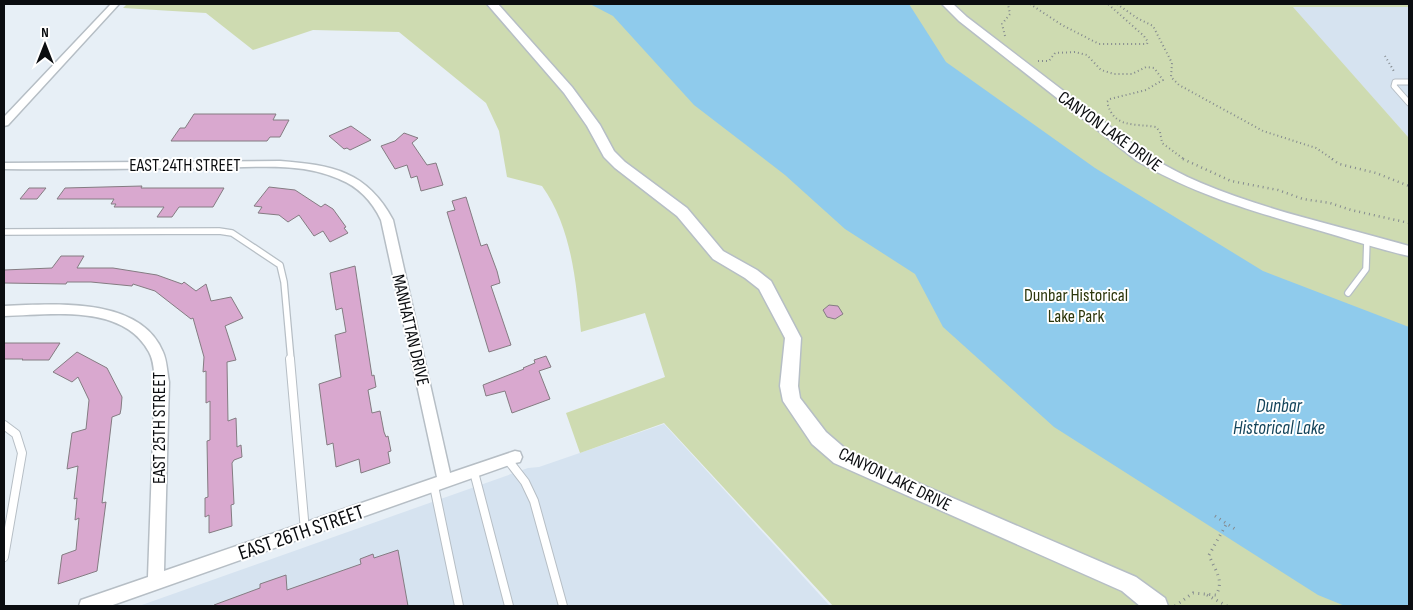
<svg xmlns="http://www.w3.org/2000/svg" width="1413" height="610" viewBox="0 0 1413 610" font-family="'Sofia Sans Condensed',sans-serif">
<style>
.built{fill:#d6e3f0}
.green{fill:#cedbb1}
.water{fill:#8fcbec}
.building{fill:#d9a8cf;stroke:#847c82}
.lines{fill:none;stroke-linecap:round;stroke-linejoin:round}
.service-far2-casing{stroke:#b6bec5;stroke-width:7}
.service-far1-casing{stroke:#b6bec5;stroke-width:8}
.service-casing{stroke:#b6bec5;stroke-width:10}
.minor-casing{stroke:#b6bec5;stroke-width:3}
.tertiary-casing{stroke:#b6bec5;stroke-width:3}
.path-far2{stroke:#848a8f;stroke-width:2;stroke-dasharray:1 3;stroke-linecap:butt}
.path-far1{stroke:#848a8f;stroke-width:2.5;stroke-dasharray:1 4;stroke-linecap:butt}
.path{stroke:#848a8f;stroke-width:3;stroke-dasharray:1 4.5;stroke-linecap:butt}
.service-far2{stroke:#fff;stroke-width:5}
.service-far1{stroke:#fff;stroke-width:5.5}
.service{stroke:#fff;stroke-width:8}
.minor{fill:#fff;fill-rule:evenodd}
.tertiary{fill:#fff;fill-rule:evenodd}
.labels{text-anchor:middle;stroke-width:4;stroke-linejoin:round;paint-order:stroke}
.street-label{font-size:18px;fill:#0b0d10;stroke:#fff}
.park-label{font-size:18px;fill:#2c360b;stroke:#fff}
.water-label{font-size:19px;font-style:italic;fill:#12435a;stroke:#fff}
.near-street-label{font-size:21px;fill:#0b0d10;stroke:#fff}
</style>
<rect width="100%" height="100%" fill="#e7eff6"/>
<path class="built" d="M1292 7H1409V138Z
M664 424 830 606H139L528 468 539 467Z"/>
<path class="green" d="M127 4H1409V7H1293L1409 138V606H833L664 423 580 453 566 413 665 377 645 313 581 332C576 282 572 228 542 186L507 177 499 131 486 103 399 32 313 30 253 50 206 13 123 8Z"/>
<path class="water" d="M590 4H909L946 62 1095 168 1263 271 1409 327V606H1345L1318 595 1054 427 943 327 915 274 845 229 785 175 694 105 613 16Z"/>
<path class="building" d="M194 114H276L273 120H289L280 137H270L267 141H171L180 128H185Z
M351 126 371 140 350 150 347 148 344 149 329 136Z
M404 133 418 138 412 143 427 165 436 163 443 185 421 191 417 176 411 178 407 165 395 169 381 146 395 141Z
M142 186 141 188H224L213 207H179L172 217H157L164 207H114L116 204H111L114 199H57L65 188Z
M269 187 295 190 321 207 325 204 333 209 346 227 344 228 348 233 330 242 323 231 314 236 299 215 288 222 279 215 258 213 262 207 254 206Z
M29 188H46L37 199H20Z
M466 197 481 246 487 244 497 271 500 283 491 286 511 345 489 352 447 212 455 210 452 201Z
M61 256H84L77 268H113L157 275 182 284 184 282 196 291 206 284 211 301 231 297 243 318 225 326 236 360 227 362 228 421 236 418 237 447 241 445 242 457 234 460 232 463 234 504 231 505 232 526 209 533V515L205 517V498L208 497 207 441 210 440V401L206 403V371L203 372 204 357 193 318 191 319 155 291 133 284 132 286 91 282H67L66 284 4 283V270L52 268Z
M355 266 372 376 374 375 376 387 368 390 372 413 380 411 384 432 386 437 388 436 391 451 388 452 390 463 361 473 359 459 336 467 333 443 327 445 319 384 341 377 335 335 346 332 342 308 336 310 330 273Z
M829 305 838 306 843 314 835 319 827 317 823 310Z
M4 343H60L49 360H22L23 359H4Z
M77 352 107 368 122 397 121 409 120 414 112 417 102 503 106 502 97 571 58 584 62 555 76 550 79 518 75 520 77 498 74 499 78 466 67 469 72 433 86 429 89 400 78 377 72 382 53 372Z
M546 356 551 367 539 371 550 399 512 413 505 391 486 396 483 385 524 369 523 368 535 363 534 360Z
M398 550 408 606H214V605L260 588V584L286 575 287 590 361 564 360 559 373 554 374 558Z"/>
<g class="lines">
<g class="service-far2-casing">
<path id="service-far2" d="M1409 82H1395L1394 86 1409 103"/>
</g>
<g class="service-far1-casing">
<path id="service-far1" d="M4 232 219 231 232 233 280 265 284 282 291 360
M1348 293 1366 269 1367 239"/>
</g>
<g class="service-casing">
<path id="service" d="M290 359 305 531
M4 425 16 434 22 453 4 557
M508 460 525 482 534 501 563 606
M474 472 509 606
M434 486 459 606"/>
</g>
<g class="minor-casing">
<path id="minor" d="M111 4H119L8 125 4 126V117Z
M280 161C332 165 367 171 393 220L450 473 515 451 520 452 522 457 520 462 515 463 110 606H79L81 600 148 577 155 382C154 372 154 361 149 352 123 303 50 315 4 316V306C53 304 140 296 163 352 167 361 167 372 169 382L164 571 437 477 381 220C372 201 359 187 339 179 300 161 250 168 208 168 140 168 72 170 4 169V163Z"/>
</g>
<g class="tertiary-casing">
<path id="tertiary" d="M487 4H498L572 87 600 125 614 151 625 162 687 208 723 251 757 270 771 281 801 338 798 386 800 398 826 432 848 451 890 471 1136 577 1165 598 1168 606H1140L1122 591 834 463 812 444 783 401 780 386 785 338 759 289 745 278 713 259 677 216 615 168 604 157 587 126 564 93Z
M942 4H953L967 17 1147 155C1164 165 1182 175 1201 183 1267 211 1340 226 1409 246V256C1377 249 1346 238 1314 229 1249 210 1196 195 1137 161L959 21Z"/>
</g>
<path class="path-far2" d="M1030 4 1062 25 1099 44H1147L1148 42 1144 36 1108 4
M1117 4 1137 18 1153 26 1172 63 1171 77 1179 85 1263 131 1316 148 1334 160
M1005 36 1002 24 1010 14 1008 4
M1385 56 1395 73
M1038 61H1049L1055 53 1075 52 1087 55 1101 70 1114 74H1132L1146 67 1154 68 1163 80 1146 90 1110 99 1107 102C1114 129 1134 123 1156 127L1160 132 1162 143 1185 160"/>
<path class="path-far1" d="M1183 159 1231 181 1278 190 1303 199 1330 203 1351 210 1409 223
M1332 159 1339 164 1376 173 1409 186"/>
<path class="path" d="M1215 516 1238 531
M1207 595 1227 606
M1175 606 1193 593 1216 595C1225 580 1214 569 1209 555L1227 523"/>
<use href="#service-far2" class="service-far2"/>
<use href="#service-far1" class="service-far1"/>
<use href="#service" class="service"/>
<use href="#minor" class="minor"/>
<use href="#tertiary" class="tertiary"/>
</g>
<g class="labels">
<g class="street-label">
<text transform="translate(1110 131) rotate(36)" y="6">CANYON LAKE DRIVE</text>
<text x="185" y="171">EAST 24TH STREET</text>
<text transform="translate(411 330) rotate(77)" y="6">MANHATTAN DRIVE</text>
<text transform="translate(159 428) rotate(-90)" y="6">EAST 25TH STREET</text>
<text transform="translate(895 479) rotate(26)" y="6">CANYON LAKE DRIVE</text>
</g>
<g class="park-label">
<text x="1076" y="301">Dunbar Historical<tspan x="1076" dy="21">Lake Park</tspan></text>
</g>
<g class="water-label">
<text x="1279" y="412">Dunbar<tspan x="1279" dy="22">Historical Lake</tspan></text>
</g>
<g class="near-street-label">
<text transform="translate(301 532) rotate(-19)" y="7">EAST 26TH STREET</text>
</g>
</g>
<rect width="1413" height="610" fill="none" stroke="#0b0d10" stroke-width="10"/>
<g transform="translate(45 45)" stroke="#ffffff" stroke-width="4" paint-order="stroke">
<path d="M0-4L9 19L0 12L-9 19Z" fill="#0b0d10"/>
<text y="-8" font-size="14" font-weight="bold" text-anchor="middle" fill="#0b0d10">N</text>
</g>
</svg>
